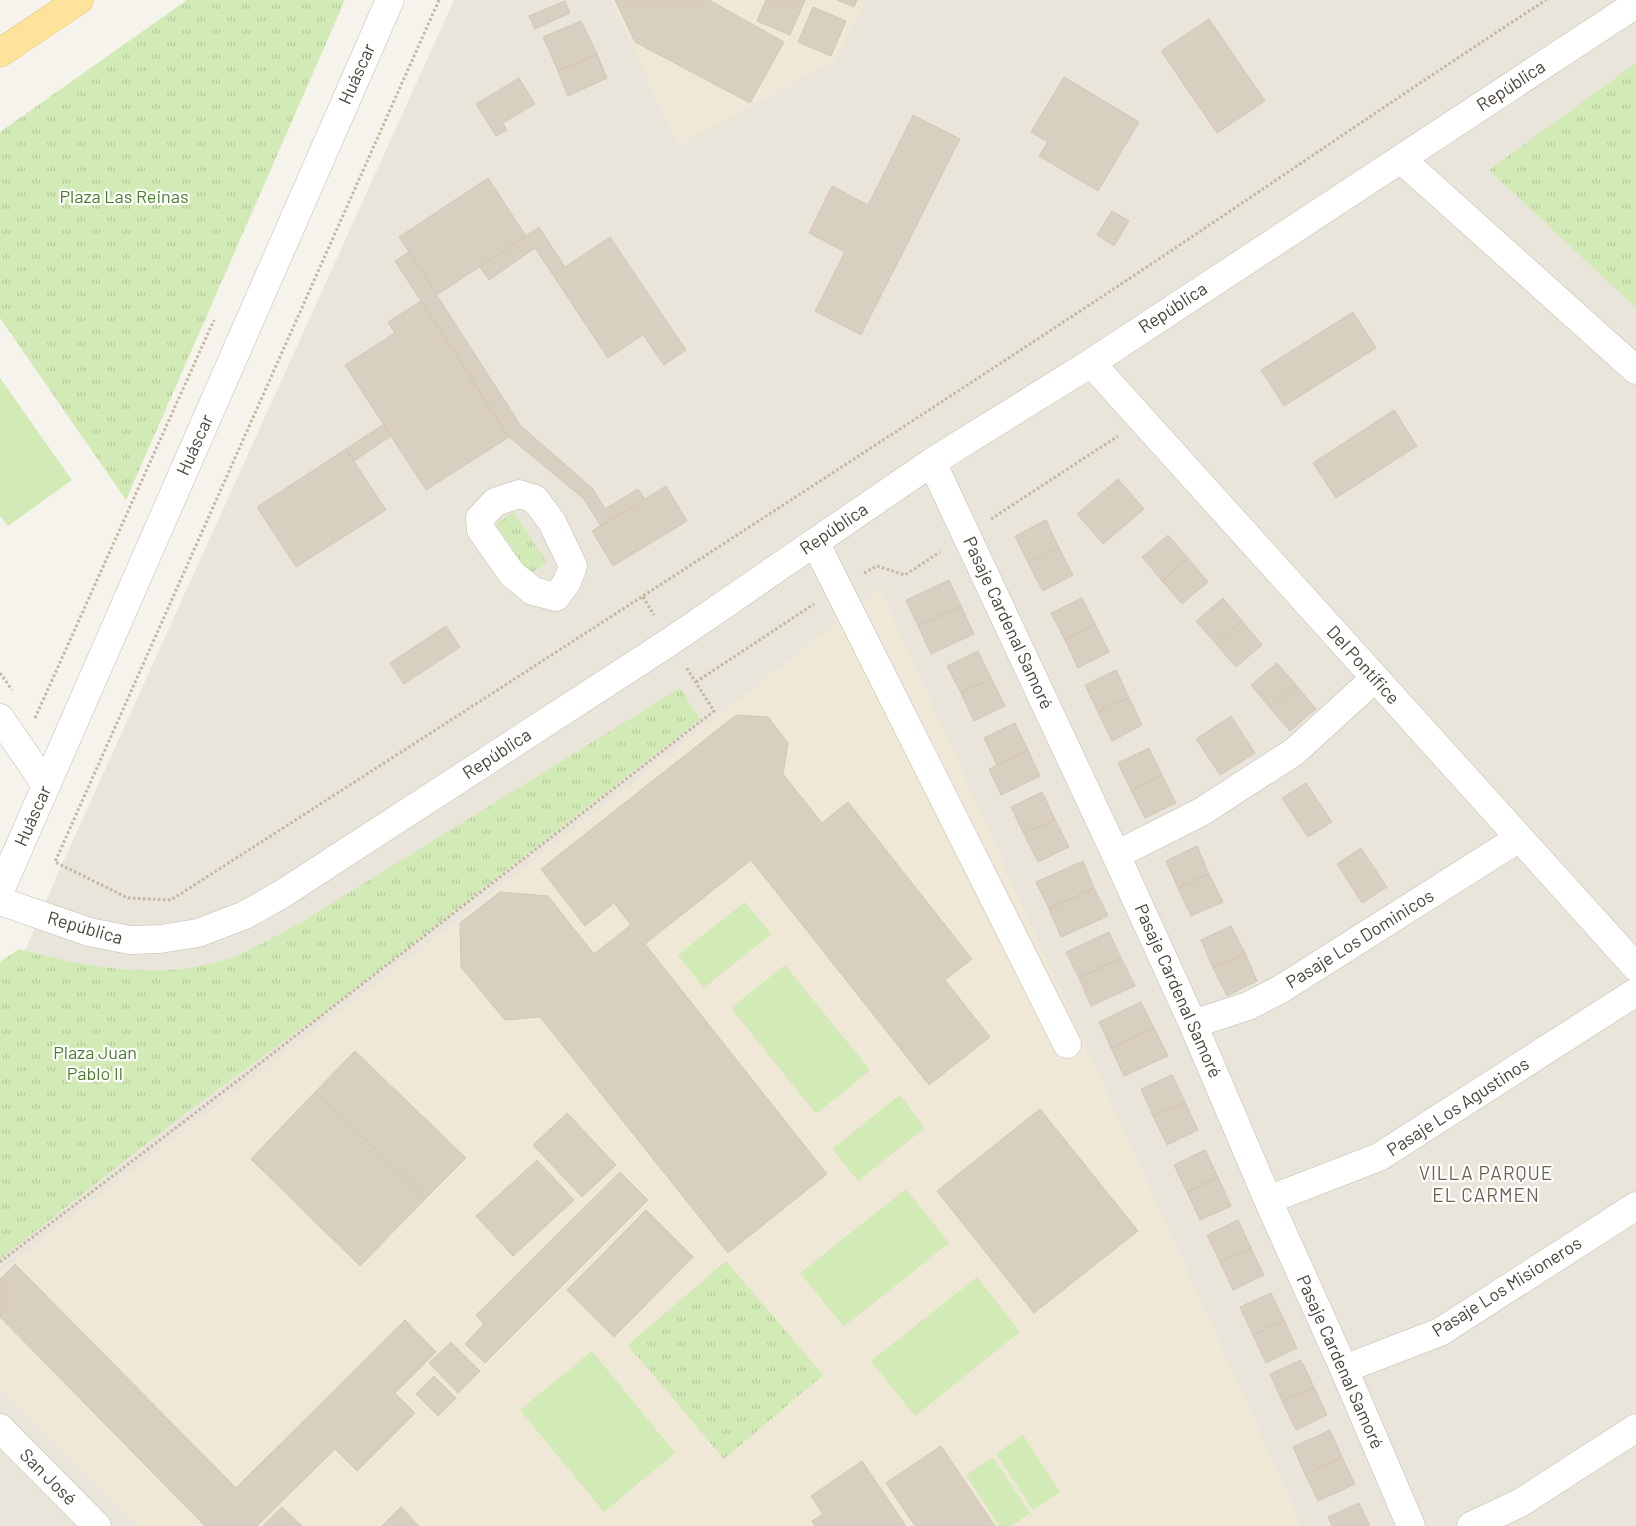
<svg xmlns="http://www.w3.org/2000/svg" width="1636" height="1526" viewBox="0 0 1636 1526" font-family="Barlow,sans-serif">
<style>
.residential{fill:#eae5da}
.education{fill:#efe8d6}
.grass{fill:url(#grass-tufts)}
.garden{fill:#d2eab5}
.building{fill:#d8cfc1;stroke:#d3c7b4}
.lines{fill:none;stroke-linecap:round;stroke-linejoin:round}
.minor-casing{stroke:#c2bbae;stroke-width:29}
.major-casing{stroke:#e6c16a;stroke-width:29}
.path{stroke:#c4b79f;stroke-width:3;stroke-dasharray:2.5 2.5;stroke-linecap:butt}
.minor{stroke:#fff;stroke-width:28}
.major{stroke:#ffe39c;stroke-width:28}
.labels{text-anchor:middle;stroke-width:4.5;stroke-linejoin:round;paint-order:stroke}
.street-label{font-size:18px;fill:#4b4439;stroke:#fff}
.park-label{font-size:18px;fill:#4a7f2a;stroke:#fff}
.neighbourhood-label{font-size:19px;letter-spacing:1px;fill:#6e6250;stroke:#fff}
</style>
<defs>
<pattern id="grass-tufts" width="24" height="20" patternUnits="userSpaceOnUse" patternTransform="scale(1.25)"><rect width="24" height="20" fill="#d2eab5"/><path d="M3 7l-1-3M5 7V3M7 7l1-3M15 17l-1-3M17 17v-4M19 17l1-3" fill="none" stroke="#b6ca9c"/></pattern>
</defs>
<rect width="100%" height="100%" fill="#f6f3ec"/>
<path class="residential" d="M454 0H1636V1526H0V1009L59 871Z"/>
<path class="education" d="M611 0H865L836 60 678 145Z
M880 589 1302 1526H138L0 1390V1272L416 953Z"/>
<path class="grass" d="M187 0H345L126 500 0 318V132Z
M1636 63V308L1489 170Z
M514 512 547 563 529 574 496 524Z
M680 688 700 719 327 1010 188 1111 0 1259V962L19 949C86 967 156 981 224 960 250 952 275 936 300 923Z
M726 1261 823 1375 724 1459 628 1345Z"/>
<path class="garden" d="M0 378 72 480 8 526 0 516Z
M745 902 771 934 704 988 678 955Z
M785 965 870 1070 816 1114 731 1008Z
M900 1095 925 1128 858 1181 832 1149Z
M906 1189 949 1243 844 1327 800 1273Z
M977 1277 1020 1332 915 1416 871 1361Z
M592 1351 675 1453 604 1512 520 1410Z
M1023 1435 1060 1492 1033 1510 996 1454Z
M993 1457 1030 1513 1012 1526H999L966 1475Z"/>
<path class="building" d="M615 0H709L784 42 750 103 635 42Z
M766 0H805L790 35 757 21Z
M837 0H857L854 7Z
M565 1 570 13 535 29 529 16Z
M813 7 846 21 831 56 798 42Z
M1209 19 1265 101 1217 133 1161 51Z
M581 21 597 54 558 71 543 37Z
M597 54 607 78 568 96 558 71Z
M1064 77 1139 122 1098 191 1039 156 1048 142 1031 132Z
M519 78 535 104 503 123 507 130 496 136 476 104Z
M913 115 960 139 861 335 815 311 845 252 809 233 832 186 868 205Z
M488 178 526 236 437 295 399 237Z
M1112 211 1129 221 1114 246 1097 235Z
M539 227 565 267 553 275 535 248 489 280 480 267Z
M610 237 686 350 664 365 643 335 608 358 553 275Z
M409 252 521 426 593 489 605 509 638 489 645 499 601 526 583 498 509 437 395 261Z
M421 301 509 437 426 490 345 365 395 333 388 322Z
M1353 312 1376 348 1284 406 1261 370Z
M1394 410 1417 446 1336 498 1313 463Z
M384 424 391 436 354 461 346 449Z
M346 449 386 510 296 567 257 507Z
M1118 479 1144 509 1103 544 1077 514Z
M666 486 687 521 613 566 592 531Z
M1046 520 1059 548 1028 563 1015 536Z
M1168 535 1188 558 1162 581 1142 557Z
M1059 548 1073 575 1043 591 1028 563Z
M1188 558 1208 582 1182 604 1162 581Z
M949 580 961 606 918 626 906 600Z
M1082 598 1095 624 1065 640 1051 613Z
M1223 598 1242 621 1216 644 1196 621Z
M961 606 974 634 931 654 918 626Z
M1242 621 1262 645 1236 667 1216 644Z
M1095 624 1109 652 1078 668 1065 640Z
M446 626 460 647 404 684 390 663Z
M978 651 991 678 961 693 947 666Z
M1277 663 1296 685 1270 708 1251 685Z
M1116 670 1129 697 1098 712 1085 685Z
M991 678 1005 706 974 721 961 693Z
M1296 685 1316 709 1290 731 1270 708Z
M1129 697 1142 725 1112 741 1098 712Z
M736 715 768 717 788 743 783 774 822 823 848 802 972 959 945 980 990 1037 929 1085 751 860 645 944 827 1174 728 1253 540 1017 505 1020 461 967 460 923 500 892 548 896 594 954 631 925 614 903 585 926 541 869Z
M1231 716 1255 753 1220 775 1196 739Z
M1015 723 1028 750 997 765 984 738Z
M1149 748 1162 775 1131 790 1118 763Z
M1028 750 1040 776 1001 795 989 769Z
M1162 775 1176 803 1145 818 1131 790Z
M1306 783 1332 822 1308 837 1282 798Z
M1042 792 1055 819 1024 834 1011 807Z
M1055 819 1069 847 1038 862 1024 834Z
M1197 846 1209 874 1178 888 1166 861Z
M1361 848 1387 887 1362 903 1337 864Z
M1083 861 1094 888 1049 909 1036 882Z
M1209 874 1223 902 1191 916 1178 888Z
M1094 888 1108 916 1061 937 1049 909Z
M1231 926 1245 953 1213 968 1201 940Z
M1109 932 1121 958 1079 978 1066 952Z
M1245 953 1257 981 1227 996 1213 968Z
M1121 958 1135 986 1091 1006 1079 978Z
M1141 1002 1154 1028 1111 1048 1099 1022Z
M1154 1028 1168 1056 1124 1076 1111 1048Z
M355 1051 466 1158 426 1198 316 1091Z
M1172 1075 1185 1102 1153 1116 1141 1089Z
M316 1091 426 1198 360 1266 251 1159Z
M1185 1102 1198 1130 1167 1145 1153 1116Z
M1040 1109 1138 1231 1034 1313 937 1191Z
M567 1113 616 1165 582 1197 533 1145Z
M1205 1150 1218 1177 1187 1192 1174 1165Z
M537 1160 574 1200 513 1256 476 1216Z
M620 1172 648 1200 485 1363 465 1344 484 1324 476 1315Z
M1218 1177 1231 1206 1200 1220 1187 1192Z
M646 1210 693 1257 614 1337 567 1290Z
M1238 1220 1251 1248 1220 1262 1207 1235Z
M1251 1248 1264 1275 1233 1290 1220 1262Z
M15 1264 236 1488 405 1320 436 1352 395 1393 415 1413 357 1471 335 1449 257 1526H205L0 1317V1279Z
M1271 1293 1284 1320 1253 1335 1240 1307Z
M1284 1320 1297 1348 1266 1363 1253 1335Z
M451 1342 480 1371 458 1393 429 1363Z
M1301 1360 1314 1387 1282 1401 1270 1374Z
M434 1376 456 1398 438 1416 416 1394Z
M1314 1387 1327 1415 1296 1430 1282 1401Z
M1330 1430 1342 1457 1305 1474 1293 1447Z
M941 1446 995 1526H915L886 1483Z
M1342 1457 1355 1484 1318 1501 1305 1474Z
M862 1461 906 1526H815L812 1521 823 1514 811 1496Z
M1359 1503 1370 1526H1332L1328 1517Z
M282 1507 302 1526H263Z
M401 1507 419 1526H382Z"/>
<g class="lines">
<g class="minor-casing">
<path id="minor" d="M1401 159 1636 370
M1091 363 1636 967
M932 462 1116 855 1193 1024 1268 1200 1344 1369 1411 1526
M519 494 535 499 552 522 573 566 567 582 556 597 533 591 512 574 481 530 480 518 495 502Z
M815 542 1067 1044
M0 718 46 785
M1116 855 1201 812 1294 752 1375 678
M0 891 390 0
M0 901 89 932 130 940 160 939 198 933 245 915 282 894 671 641 932 462 1091 363 1636 4
M1193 1024 1248 1006 1281 989 1519 838
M1268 1200 1379 1157 1636 992
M1344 1369 1440 1332 1636 1206
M0 1428 97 1526
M1471 1526 1520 1503 1636 1428"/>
</g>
<g class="major-casing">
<path id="major" d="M0 53 79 0"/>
</g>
<path class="path" d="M439 0 55 862 128 898 171 900C484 699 796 498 1106 294 1253 197 1398 96 1546 0
M991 519 1118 436
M864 573 877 566 905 575 940 552
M643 597 654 615
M0 673 12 690
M696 682 814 604
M35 718 214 320
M0 1262 245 1075 714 711 686 667"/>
<use href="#minor" class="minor"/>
<use href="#major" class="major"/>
</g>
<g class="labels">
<g class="street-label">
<text transform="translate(357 74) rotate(-66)" y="6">Huáscar</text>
<text transform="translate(1511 86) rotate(-33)" y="6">República</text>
<text transform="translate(1173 308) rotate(-33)" y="6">República</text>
<text transform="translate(195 445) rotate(-66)" y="6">Huáscar</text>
<text transform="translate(834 529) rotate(-34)" y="6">República</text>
<text transform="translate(1008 623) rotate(65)" y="6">Pasaje Cardenal Samoré</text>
<text transform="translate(1363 665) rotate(48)" y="6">Del Pontífice</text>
<text transform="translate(497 754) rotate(-33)" y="6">República</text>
<text transform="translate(33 816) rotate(-66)" y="6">Huáscar</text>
<text transform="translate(85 928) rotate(16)" y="6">República</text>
<text transform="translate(1360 939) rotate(-32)" y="6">Pasaje Los Dominicos</text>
<text transform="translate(1178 991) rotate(66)" y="6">Pasaje Cardenal Samoré</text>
<text transform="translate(1458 1107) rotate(-33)" y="6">Pasaje Los Agustinos</text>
<text transform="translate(1507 1287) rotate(-32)" y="6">Pasaje Los Misioneros</text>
<text transform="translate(1340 1362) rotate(66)" y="6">Pasaje Cardenal Samoré</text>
<text transform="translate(48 1477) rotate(45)" y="6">San José</text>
</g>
<g class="park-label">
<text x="124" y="203">Plaza Las Reinas</text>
<text x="95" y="1059">Plaza Juan<tspan x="95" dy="21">Pablo II</tspan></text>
</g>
<g class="neighbourhood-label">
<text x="1486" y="1180">VILLA PARQUE<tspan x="1486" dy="22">EL CARMEN</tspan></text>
</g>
</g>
</svg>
